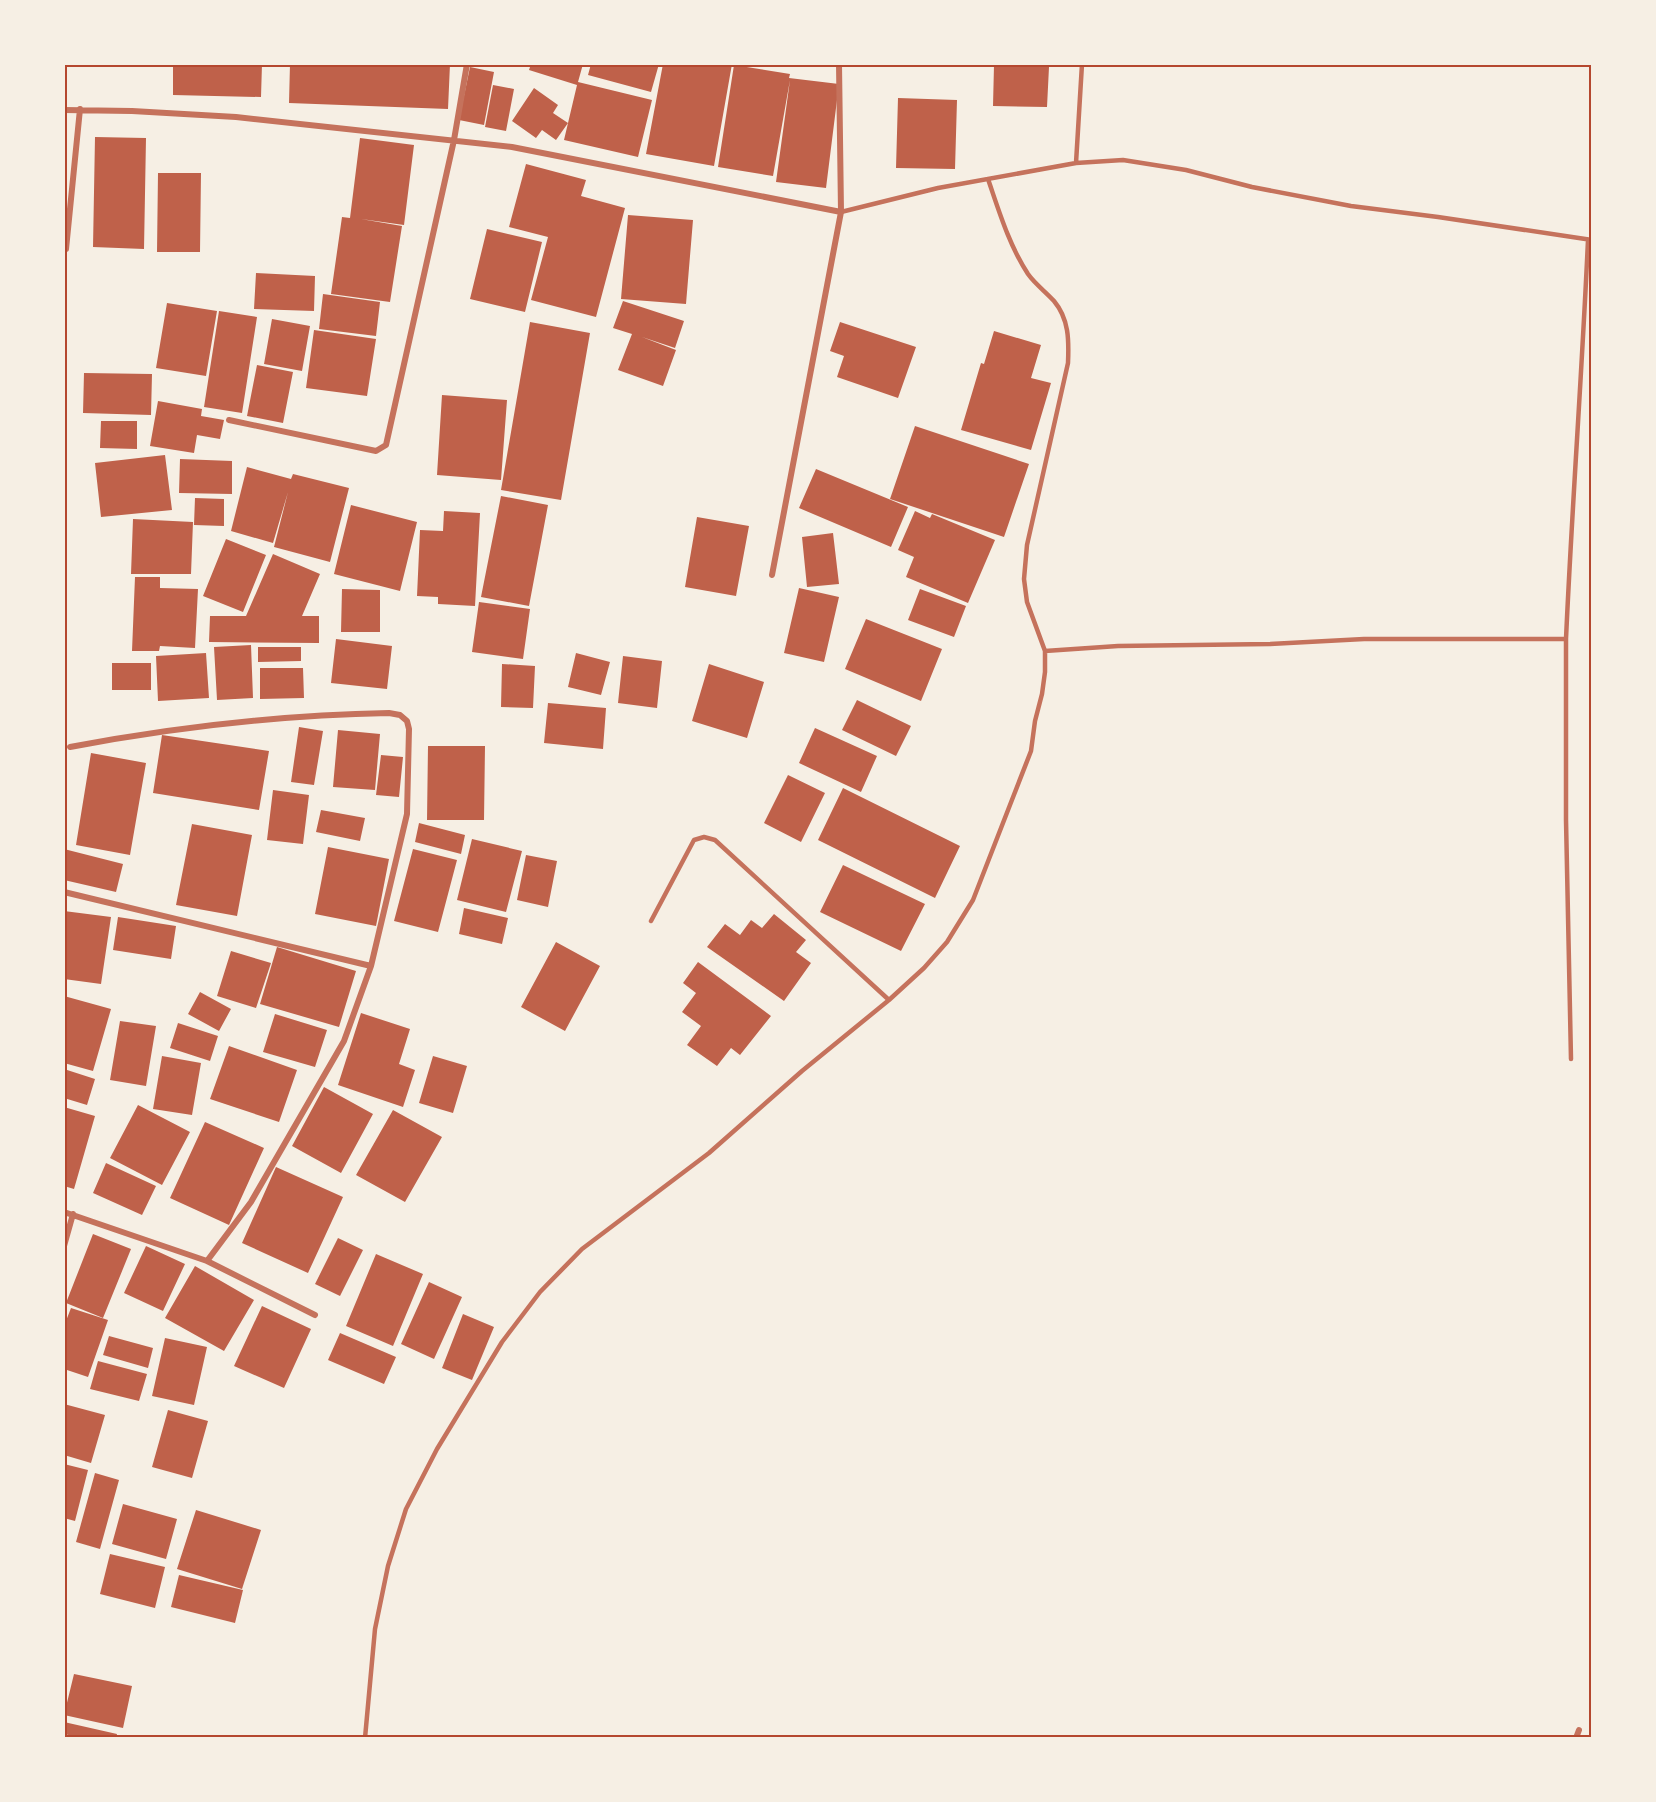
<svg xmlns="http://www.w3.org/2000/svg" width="1656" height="1802" viewBox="0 0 1656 1802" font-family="Cabin,sans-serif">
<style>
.building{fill:#bf614a}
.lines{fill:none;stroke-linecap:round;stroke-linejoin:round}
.service{stroke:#c5725c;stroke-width:4.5}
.minor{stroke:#c5725c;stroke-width:6}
.neatline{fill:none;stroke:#b5482f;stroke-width:2}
</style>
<rect width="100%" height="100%" fill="#f6efe4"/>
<path class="building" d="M173 64H262L261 97 173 95Z
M290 64H450L448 109 289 103Z
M531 64H583L578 82 652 100 638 157 564 140 577 85 529 70Z
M591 64H659L651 92 588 75Z
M663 64H732L714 166 646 154Z
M734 65 790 74 789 78 839 84 826 188 776 182 790 80 773 176 718 167Z
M994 65 1049 67 1047 107 993 106Z
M470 67 494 72 484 125 459 120Z
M493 85 514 89 506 131 485 127Z
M534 88 558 105 553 113 568 123 556 140 542 130 536 138 512 121Z
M898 98 957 100 955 169 896 168Z
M95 137 146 138 144 249 93 247Z
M360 138 414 145 404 225 361 219 402 226 390 302 331 294 342 217 350 218Z
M526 164 586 180 581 196 625 208 596 317 531 300 548 237 509 227Z
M158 173H201L200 252H157Z
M628 215 693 220 686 304 621 299Z
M487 229 542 242 525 312 470 299Z
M256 273 315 276 314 311 254 309Z
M323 294 380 302 376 336 319 329Z
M623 301 684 321 675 348 642 337 676 350 663 386 618 370 632 334 613 328Z
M167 303 217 311 206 376 156 368Z
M219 311 257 317 242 413 204 407Z
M272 319 310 326 302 371 264 364Z
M530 322 590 333 561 500 501 490Z
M840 322 916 347 898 398 837 377 844 356 830 351Z
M314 330 376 339 367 396 306 388Z
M994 331 1041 345 1031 378 1051 383 1031 450 961 430 981 363 984 364Z
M257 365 293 372 283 423 247 416Z
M84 373 152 374 151 415 83 413Z
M442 395 507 400 501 480 437 475Z
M158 401 202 409 201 416 224 420 220 439 197 435 194 453 150 446Z
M101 421H137V449L100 448Z
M915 426 1029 464 1004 537 890 499Z
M165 455 172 510 101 517 95 463Z
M180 459 232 461V494L179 493Z
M247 467 291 479 293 474 349 488 330 562 274 547 288 492 273 543 231 531Z
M816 469 908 507 891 547 799 508Z
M501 496 548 505 529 606 481 597Z
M195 498 224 499V526L194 525Z
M351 505 417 522 400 591 334 574Z
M444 511 480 513 475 606 438 604V597L417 596 420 530 443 531Z
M915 511 930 518 932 514 995 540 968 603 906 577 914 557 898 550Z
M697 517 749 526 736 596 685 587Z
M133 519 193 522 191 574H131Z
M833 533 839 584 807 587 802 537Z
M226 539 266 555 243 612 203 596Z
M273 554 320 574 302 616H319V643L209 642 210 616H246Z
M135 577H160V588L198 589 195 648 160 646 159 651H132Z
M799 588 839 597 824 662 784 653Z
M342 589 380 590V632H341Z
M920 589 966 606 954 637 908 620Z
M479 602 530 609 523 659 472 652Z
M866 619 942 649 921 701 845 669Z
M336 639 392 646 387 689 331 683Z
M251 645 253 698 217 700 214 647Z
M258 647H301V661L258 662Z
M206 653 209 698 158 701 156 656Z
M576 653 610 662 601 695 568 687Z
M623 656 662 661 657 708 618 703Z
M112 663H151V690H112Z
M502 664 535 666 533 708 501 707Z
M709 664 764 682 747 738 692 721Z
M260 668H303L304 698 260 699Z
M857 700 911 726 896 756 842 730Z
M548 703 606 708 603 749 544 743Z
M299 727 323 731 314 785 291 782Z
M815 728 877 756 861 792 799 763Z
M338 730 380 734 375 790 333 787Z
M162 735 269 751 259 810 153 793Z
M428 746H485L484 820H427Z
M91 753 146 763 130 855 76 845Z
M381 755 403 757 399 797 376 795Z
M788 775 825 793 801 842 764 823Z
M843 788 960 846 935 898 818 840Z
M273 790 309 795 303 844 267 840Z
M321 810 365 818 360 841 316 832Z
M419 823 465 835 461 854 415 842Z
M192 824 252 835 237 916 176 905Z
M472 839 522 851 506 912 457 900Z
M328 847 389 859 376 926 315 914Z
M64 849 123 864 116 892 64 880Z
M413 849 457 860 438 932 394 921Z
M526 855 557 861 548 907 517 900Z
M843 865 925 904 901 951 820 912Z
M464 908 508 918 502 944 459 934Z
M64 911 111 917 101 984 64 979Z
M774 914 806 940 796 952 811 963 784 1001 707 947 725 924 740 935 751 920 762 928Z
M118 917 176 926 171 959 113 950Z
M556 942 600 966 565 1031 521 1007Z
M277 947 356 971 339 1027 260 1004Z
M231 951 271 963 256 1008 217 996Z
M698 962 771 1016 740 1055 731 1048 717 1066 687 1045 701 1026 682 1012 696 993 683 983Z
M200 992 231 1009 219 1031 188 1014Z
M64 996 111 1009 93 1071 64 1063Z
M361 1013 410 1029 399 1064 415 1070 403 1107 338 1085Z
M275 1014 327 1030 315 1067 263 1052Z
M120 1021 156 1026 146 1086 110 1080Z
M178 1023 218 1036 210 1061 170 1048Z
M229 1046 297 1070 279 1122 210 1099Z
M162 1056 201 1063 192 1115 153 1109Z
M433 1056 467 1066 453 1113 419 1103Z
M64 1069 95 1079 87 1105 64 1098Z
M324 1087 373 1114 341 1173 292 1146Z
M138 1105 190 1132 162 1185 110 1158Z
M64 1107 95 1116 74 1189 64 1186Z
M393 1110 442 1137 405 1202 356 1175Z
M205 1122 264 1148 229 1225 170 1198Z
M106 1163 156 1186 142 1215 93 1193Z
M276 1167 343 1197 308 1273 242 1243Z
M93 1234 131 1249 103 1318 66 1303Z
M338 1238 363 1250 340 1296 315 1284Z
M146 1246 185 1264 163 1311 124 1293Z
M376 1254 423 1274 393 1346 346 1326Z
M195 1266 254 1300 224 1351 165 1318Z
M429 1282 462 1297 434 1359 401 1344Z
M262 1306 311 1329 284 1388 234 1366Z
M71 1308 108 1320 88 1377 64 1369V1326Z
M463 1314 494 1327 472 1380 442 1368Z
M340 1333 396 1357 384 1384 328 1360Z
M109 1336 153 1348 148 1368 103 1355Z
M165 1338 207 1347 194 1405 152 1396Z
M98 1361 147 1374 139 1401 90 1389Z
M64 1404 105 1415 91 1463 64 1455Z
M168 1410 208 1421 192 1478 152 1467Z
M64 1464 88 1470 75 1521 64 1518Z
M95 1473 119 1480 100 1549 76 1542Z
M123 1504 177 1519 166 1559 112 1544Z
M196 1510 261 1530 242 1589 177 1569Z
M110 1554 165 1567 155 1608 100 1594Z
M179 1575 243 1590 235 1623 171 1607Z
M74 1674 132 1686 123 1728 64 1715Z
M64 1722 117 1734 116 1738H82L64 1734Z"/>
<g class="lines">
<path class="service" d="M1076 163 1082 64
M841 212 938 188 1076 163 1123 160 1186 170 1252 187 1351 206 1438 217 1592 240
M1566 639V820L1571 1059
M1045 651 1118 646 1270 644 1364 639H1566C1572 506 1582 373 1588 240
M651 921 694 840 704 837 715 840 889 1000
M365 1738 375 1629 388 1566 406 1509 437 1449 502 1342 540 1292 582 1249 709 1153 802 1071 889 1000 924 968 947 942 973 900 1031 751 1035 721 1042 694 1045 672V651L1027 602 1024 579 1027 545 1068 363C1069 340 1069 319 1054 301 1046 292 1035 284 1028 274 1009 245 999 211 988 179"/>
<path class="minor" d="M64 110 132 111 236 117 512 147 841 212
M66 249 80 109
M229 420 376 451 386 445 454 140 467 64
M772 575 841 212 839 64
M70 747C175 727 282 715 389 713L400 715 407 721 409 729 407 814 371 966 344 1041 251 1202 207 1261
M64 892 371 966
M64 1212 207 1261 315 1315
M64 1246 73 1214
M1576 1738 1579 1730"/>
</g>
<rect width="1656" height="1802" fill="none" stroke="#f6efe4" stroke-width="132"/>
<rect x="66" y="66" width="1524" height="1670" class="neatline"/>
</svg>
